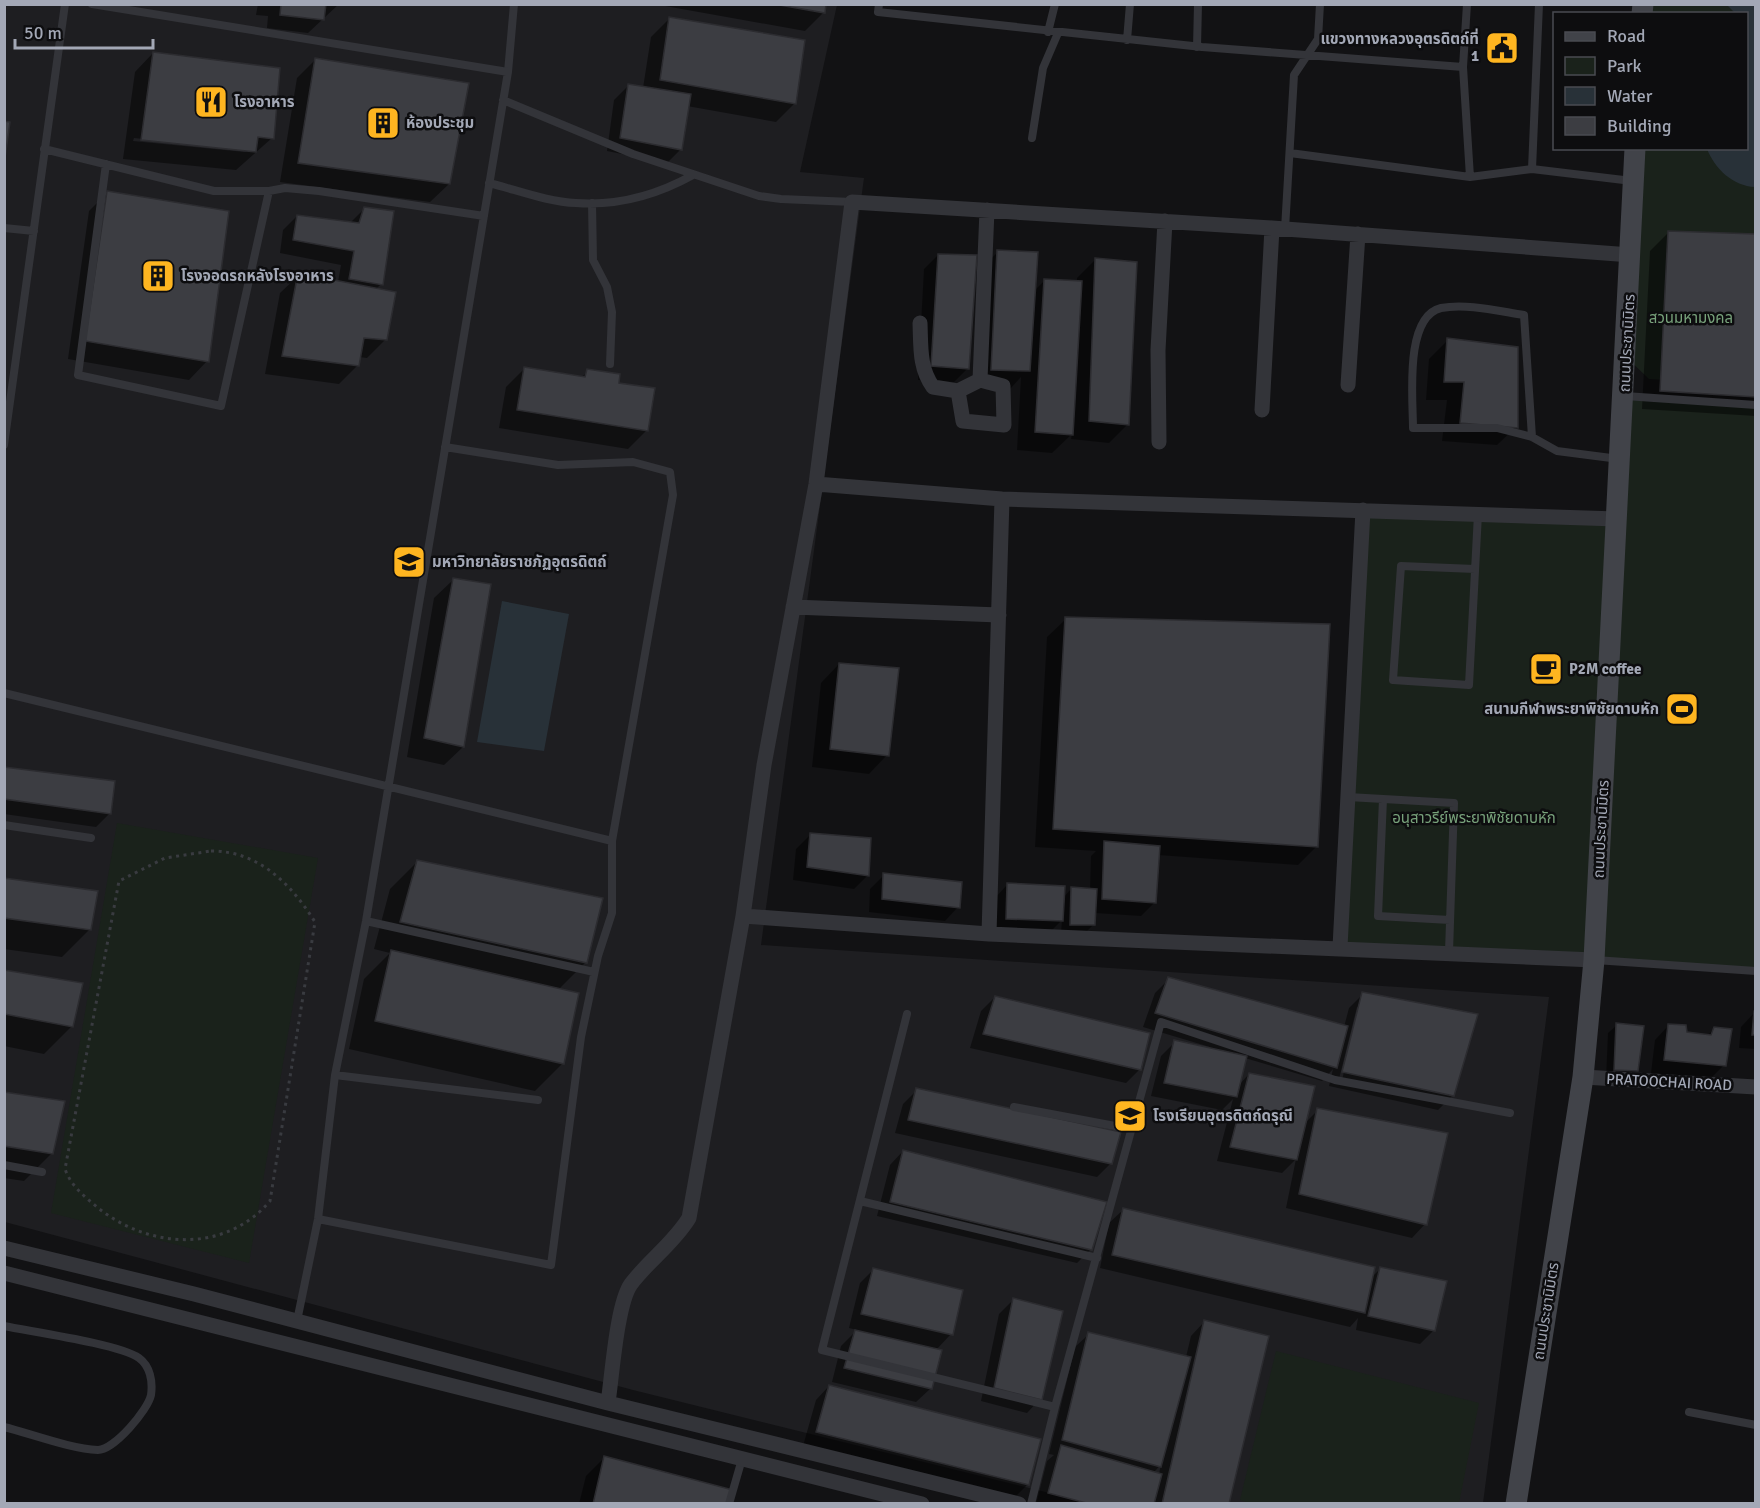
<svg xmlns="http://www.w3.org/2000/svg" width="1760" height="1508" viewBox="0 0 1760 1508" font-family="Signika,'Noto Sans Thai',sans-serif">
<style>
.built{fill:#1e1e21}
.green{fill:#1a221b}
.water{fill:#283138}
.shadow{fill:#0007;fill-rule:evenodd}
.building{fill:#3c3d42;stroke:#2c2c30;stroke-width:1.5}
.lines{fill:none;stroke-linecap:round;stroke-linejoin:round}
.path{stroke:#393b40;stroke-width:3;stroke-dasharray:3 4.5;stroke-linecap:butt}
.lane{stroke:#333439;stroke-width:8}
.street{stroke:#333439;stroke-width:15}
.secondary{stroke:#414349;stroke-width:21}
.labels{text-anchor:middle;stroke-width:5;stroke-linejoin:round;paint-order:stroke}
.poi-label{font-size:15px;font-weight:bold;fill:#a3a8b6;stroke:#0d0d0f;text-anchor:start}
.park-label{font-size:15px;fill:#78a27b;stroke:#0d0d0f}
.street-label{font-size:15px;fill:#a3a8b6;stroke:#0d0d0f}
</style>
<rect width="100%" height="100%" fill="#121214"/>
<path class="built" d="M4 5H837L800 172 864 178 761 945 1549 997 1483 1503H1090L633 1390 5 1222Z"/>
<path class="green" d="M1643 5H1755V385L1649 379 1626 357 1636 149 1746 148V14L1643 13Z
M1624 396 1755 405V971L1340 947 1363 510 1617 519Z
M117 823 318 858 249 1263 51 1213Z
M1276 1351 1479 1403 1459 1503 1252 1504 1240 1500Z"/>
<path class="water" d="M1727 5H1755V187C1733 186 1715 169 1707 149L1746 148V14L1735 13Z
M502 601 569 614 544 751 477 742Z"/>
<path class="shadow" d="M258 4H339L308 33 267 28 268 16 256 15Z
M654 4H825L824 12 805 31Z
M669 19 795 103 776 122 687 106 681 149 667 163 607 151 614 100 628 86 643 88 651 37Z
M153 53 272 138 236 170 123 159 135 72ZM134 138 248 150 245 152 133 141Z
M316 59 449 184 430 202 280 182 297 78Z
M108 192 207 361 189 380 68 359 89 211Z
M364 209 381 284 376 289 386 339 367 358 359 357 357 366 339 384 265 374 280 293 299 275 338 282 341 265 280 253 283 230 297 216 350 223Z
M1668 233 1756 236V416L1642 409 1650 251Z
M998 252 1034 291 1045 280 1077 282V278L1096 259 1128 424 1109 443 1071 439 1072 434 1052 453 1017 450 1021 377 1010 389 973 388 979 270Z
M938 255 968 368 954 382 918 380 924 269Z
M1448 340 1516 427 1497 445 1442 441 1447 400H1426L1429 359Z
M525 368 581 378 588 371 647 430 628 449 499 428 506 387Z
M453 580 490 585 463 747 444 765 407 757 434 598Z
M1066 619 1316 847 1298 865 1158 855 1155 902 1141 916 1095 913 1094 924 1085 933H1061L1062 920 1048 934 993 932 994 899 1007 885 1063 898 1071 889 1090 890 1091 856 1096 851 1035 847 1047 637Z
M839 664 887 755 869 774 812 767 821 683Z
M4 768 110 813 96 827 4 814Z
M810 835 867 876 854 889 793 880 796 849Z
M417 862 586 962 558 990 563 1063 535 1091 349 1049 364 979 390 953 374 949 390 889Z
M884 875 958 907 945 921 869 912 870 889Z
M4 879 90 929 62 957 4 949Z
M4 971 72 1026 44 1054 4 1046Z
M1169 979 1344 1027 1349 1008 1363 994 1476 1015 1452 1096 1438 1110 1329 1086 1333 1069 1322 1081 1245 1058 1238 1086 1249 1074 1305 1123 1318 1110 1425 1224 1412 1238 1286 1208 1296 1159 1282 1173 1217 1161 1233 1099 1222 1110 1151 1096 1161 1056 1175 1042 1210 1050V1047L1143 1027 1155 993ZM1357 1007H1360L1342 1080 1339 1079Z
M995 997 1140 1069 1126 1083 970 1048 981 1011Z
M1754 1013 1756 1049 1739 1048 1741 1027Z
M1617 1025 1637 1070 1628 1079H1606L1608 1033Z
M1668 1026 1685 1034 1707 1036 1714 1029 1724 1065 1710 1079 1651 1073 1655 1040Z
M917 1090 1111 1163 1097 1177 895 1133 903 1104Z
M4 1093 52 1153 24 1181 4 1178Z
M903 1151 1091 1249 1077 1263 877 1216 890 1165Z
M1123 1210 1371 1278 1381 1268 1434 1330 1420 1344 1356 1330 1358 1318 1350 1327 1100 1268 1109 1223Z
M873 1270 951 1334 936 1350 940 1351 930 1389 916 1402 832 1382 841 1346 857 1330 849 1328 860 1283Z
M1013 1300 1040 1399 1027 1413 981 1401 999 1314Z
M1204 1322 1227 1504H1036L1047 1461 1054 1455 1049 1454 1075 1347 1089 1334 1186 1357 1191 1336ZM1161 1464 1159 1474 1153 1473 1156 1470Z
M829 1386 1028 1484 1014 1498 803 1446 816 1400Z
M604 1458 727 1504H579L586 1476Z"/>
<path class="building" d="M281 4H326L324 20 280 15Z
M774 4H826L825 13Z
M669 17 805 40 796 104 660 80Z
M153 52 280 68 274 139 258 137 256 152 141 140Z
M315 58 469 83 450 184 298 163Z
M628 84 691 94 682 150 620 138Z
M4 121 10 122 4 165Z
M107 191 229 211 209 362 85 341Z
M364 207 394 211 383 285 349 279 354 251 293 240 297 215 359 223Z
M1668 231 1756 234V397L1660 391Z
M997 250 1038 252 1030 371 991 370Z
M938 254 977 255 969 369 931 366Z
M1095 258 1137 262 1129 425 1089 421Z
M298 273 396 292 387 340 364 338 359 366 282 356Z
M1044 279 1082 281 1073 435 1035 432Z
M1447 338 1518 347V428L1460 423 1464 382H1444Z
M524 367 585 377 587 369 620 374 619 383 655 388 648 431 517 410Z
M453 578 491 584 464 747 424 738Z
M1065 617 1330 624 1318 847 1053 829Z
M839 663 899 668 889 756 830 749Z
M4 767 115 781 111 814 4 799Z
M810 833 871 838 869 876 807 867Z
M1104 841 1160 846 1156 903 1102 899Z
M417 860 603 898 587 963 400 922Z
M883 873 962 882 960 908 882 899Z
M4 878 98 891 91 930 4 918Z
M1007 883 1065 886 1063 921 1006 919Z
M1071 887 1097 889 1095 925H1070Z
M391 950 579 993 564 1064 375 1021Z
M4 970 83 983 73 1027 4 1014Z
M1168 977 1348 1026 1337 1068 1155 1013Z
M1362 992 1478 1014 1454 1096 1342 1072Z
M995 996 1150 1033 1141 1070 983 1034Z
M1754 1011H1756V1035H1752Z
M1616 1023 1644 1026 1638 1071 1614 1070Z
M1668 1024 1686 1025 1687 1032 1711 1035 1714 1027 1732 1029 1726 1066 1664 1060Z
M1174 1040 1247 1056 1237 1097 1164 1083Z
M1249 1073 1315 1086 1297 1160 1230 1147Z
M916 1088 1121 1132 1112 1164 908 1120Z
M4 1092 65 1101 53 1154 4 1146Z
M1317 1108 1448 1133 1427 1225 1299 1194Z
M903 1150 1107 1202 1092 1250 890 1202Z
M1123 1208 1375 1267 1365 1313 1112 1255Z
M1380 1267 1447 1281 1435 1331 1368 1316Z
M873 1268 963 1290 953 1335 861 1314Z
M1013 1298 1063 1311 1042 1400 994 1388Z
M1204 1320 1269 1336 1229 1504H1162Z
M855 1330 942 1350 932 1389 844 1368Z
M1088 1332 1191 1357 1161 1467 1062 1440Z
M829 1385 1041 1439 1029 1485 816 1432Z
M1061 1445 1162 1474 1154 1504H1090L1048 1493Z
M604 1456 733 1490 729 1504H593Z"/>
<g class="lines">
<path class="path" d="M211 851C259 851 291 884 315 922L270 1201C225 1254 148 1249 97 1207 84 1196 71 1186 65 1169L119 881 165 858Z"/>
<path class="lane" d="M92 4 508 72
M879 4 878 12 1202 47 1463 67 1467 4
M1048 32 1055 4
M1127 40 1130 4
M1197 47 1198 4
M1463 67 1470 177 1532 169 1632 181
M503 100 633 154 759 196 781 199 852 202
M1032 138 1043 68 1058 33
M44 149 214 191H269L285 188 319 191 484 216
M1290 153 1470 177
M106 164 78 375 221 406 269 191
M1532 169 1539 4
M489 183C517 190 548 202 576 203 618 206 657 195 693 175
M592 203 593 260 607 287 612 312 610 364
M4 228 34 231
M1285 229 1294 75 1318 39 1320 4
M1625 396 1756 405
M1532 437 1524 315C1498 311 1466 303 1441 308 1404 317 1413 399 1413 428H1497L1532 437 1557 451 1619 459
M4 445 65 4
M1475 569 1401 566 1393 680 1469 685 1478 514
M4 693 612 841
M1348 797 1454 803 1449 952
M1383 799 1378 916 1450 920
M4 825 91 838
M366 921 594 972
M1595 960 1756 971
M907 1014 822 1350 1055 1407
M335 1075 538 1100
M1014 1107 1131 1129
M4 1165 42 1172
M860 1201 1097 1258
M318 1219 551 1265 581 1037 598 956 612 913V841L673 495 670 472 633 462 558 465 445 447
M297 1321 318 1219 335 1075 366 921 508 72 514 4
M4 1326C33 1332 119 1344 139 1358 150 1366 153 1381 151 1395 148 1410 114 1450 98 1450 71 1449 32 1434 4 1427
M1689 1412 1756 1425
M729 1504 742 1459
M1031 1504 1055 1407 1161 1022 1335 1080 1510 1113"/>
<path class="street" d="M920 323C921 346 919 368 933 387L958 391 980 380 1003 386 1004 425 963 421 958 391
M980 380 987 210
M1348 385 1358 234
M1262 410 1272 228
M1159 442 1158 350 1165 221
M816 484 1002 499 1617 519
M793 607 999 615
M743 916 989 934 1594 960
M989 934 1002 499
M1340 947 1363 510
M1583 1077 1756 1087
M4 1248 194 1294 608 1403 1019 1504
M4 1273 922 1504
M608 1403C612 1376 617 1303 631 1284 649 1260 673 1244 689 1218L743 916 764 765 816 484 852 202 1272 228 1631 255"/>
<path class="secondary" d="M1642 14 1643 4
M1516 1504 1583 1077 1594 960 1635 148"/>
</g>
<defs>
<g id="civic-square" transform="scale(1.725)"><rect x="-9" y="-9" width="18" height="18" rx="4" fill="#feb520" stroke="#0d0d0f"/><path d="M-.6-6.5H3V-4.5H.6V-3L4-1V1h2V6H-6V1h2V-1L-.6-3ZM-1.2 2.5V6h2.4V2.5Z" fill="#111"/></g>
<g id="restaurant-square" transform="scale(1.725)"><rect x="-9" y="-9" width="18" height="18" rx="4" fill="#feb520" stroke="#0d0d0f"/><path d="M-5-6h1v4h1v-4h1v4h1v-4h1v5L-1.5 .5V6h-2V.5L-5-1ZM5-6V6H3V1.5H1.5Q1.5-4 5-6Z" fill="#111"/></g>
<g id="building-square" transform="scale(1.725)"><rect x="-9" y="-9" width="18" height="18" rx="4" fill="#feb520" stroke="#0d0d0f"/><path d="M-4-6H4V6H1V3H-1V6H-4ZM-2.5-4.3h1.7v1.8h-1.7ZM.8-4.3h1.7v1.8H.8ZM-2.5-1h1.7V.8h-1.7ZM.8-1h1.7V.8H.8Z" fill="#111"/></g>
<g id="university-square" transform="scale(1.725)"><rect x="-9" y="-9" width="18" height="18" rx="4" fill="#feb520" stroke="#0d0d0f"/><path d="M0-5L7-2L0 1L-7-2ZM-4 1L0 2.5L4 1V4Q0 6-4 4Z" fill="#111"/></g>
<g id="cafe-square" transform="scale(1.725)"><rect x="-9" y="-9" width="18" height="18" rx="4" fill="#feb520" stroke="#0d0d0f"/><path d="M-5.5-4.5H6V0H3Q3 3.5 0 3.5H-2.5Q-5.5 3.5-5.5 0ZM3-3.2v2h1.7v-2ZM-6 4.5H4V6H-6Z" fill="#111"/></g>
<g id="stadium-square" transform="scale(1.725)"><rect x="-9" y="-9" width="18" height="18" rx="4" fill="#feb520" stroke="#0d0d0f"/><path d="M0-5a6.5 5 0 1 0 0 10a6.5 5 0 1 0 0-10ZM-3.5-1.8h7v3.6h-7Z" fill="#111"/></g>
<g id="school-square" transform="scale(1.725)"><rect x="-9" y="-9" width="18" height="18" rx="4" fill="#feb520" stroke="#0d0d0f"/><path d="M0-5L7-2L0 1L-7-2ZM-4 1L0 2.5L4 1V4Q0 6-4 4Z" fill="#111"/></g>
</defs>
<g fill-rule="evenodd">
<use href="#civic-square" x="1502" y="48"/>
<use href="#restaurant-square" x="211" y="102"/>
<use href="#building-square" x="383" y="123"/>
<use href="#building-square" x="158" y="276"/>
<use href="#university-square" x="409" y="562"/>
<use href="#cafe-square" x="1546" y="669"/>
<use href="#stadium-square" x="1682" y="709"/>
<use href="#school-square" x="1130" y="1116"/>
</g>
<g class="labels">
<g class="poi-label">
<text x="1479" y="44" text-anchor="end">แขวงทางหลวงอุตรดิตถ์ที่<tspan x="1479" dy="17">1</tspan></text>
<text x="234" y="107">โรงอาหาร</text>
<text x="406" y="128">ห้องประชุม</text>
<text x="181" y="281">โรงจอดรถหลังโรงอาหาร</text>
<text x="432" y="567">มหาวิทยาลัยราชภัฏอุตรดิตถ์</text>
<text x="1569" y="674">P2M coffee</text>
<text x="1659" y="714" text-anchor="end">สนามกีฬาพระยาพิชัยดาบหัก</text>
<text x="1153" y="1121">โรงเรียนอุตรดิตถ์ดรุณี</text>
</g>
<g class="park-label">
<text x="1691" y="323">สวนมหามงคล</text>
<text x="1474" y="823">อนุสาวรีย์พระยาพิชัยดาบหัก</text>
</g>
<g class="street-label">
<text transform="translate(1627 343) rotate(-87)" y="5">ถนนประชานิมิตร</text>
<text transform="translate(1601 829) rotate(-87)" y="5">ถนนประชานิมิตร</text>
<text transform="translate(1669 1082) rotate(3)" y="5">PRATOOCHAI ROAD</text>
<text transform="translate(1546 1311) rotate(-81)" y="5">ถนนประชานิมิตร</text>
</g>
</g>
<rect width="1760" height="1508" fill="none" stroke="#a3a8b6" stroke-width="12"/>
<rect x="1553" y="12" width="195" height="138" fill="#0d0d0f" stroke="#494b52" stroke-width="1.5"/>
<rect x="1565" y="32" width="30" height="9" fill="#414349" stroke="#494b52" stroke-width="1.5"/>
<text x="1607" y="42" font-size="18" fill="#a3a8b6">Road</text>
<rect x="1565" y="57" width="30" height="18" fill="#1a221b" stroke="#494b52" stroke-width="1.5"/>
<text x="1607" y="72" font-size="18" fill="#a3a8b6">Park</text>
<rect x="1565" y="87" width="30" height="18" fill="#283138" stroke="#494b52" stroke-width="1.5"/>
<text x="1607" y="102" font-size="18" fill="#a3a8b6">Water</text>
<rect x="1565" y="117" width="30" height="18" fill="#3c3d42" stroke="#494b52" stroke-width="1.5"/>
<text x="1607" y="132" font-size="18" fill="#a3a8b6">Building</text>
<path d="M15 39v9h138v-9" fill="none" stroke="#a3a8b6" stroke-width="3"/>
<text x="24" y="39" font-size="18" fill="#a3a8b6" stroke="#0d0d0f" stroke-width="4.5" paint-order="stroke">50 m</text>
</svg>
